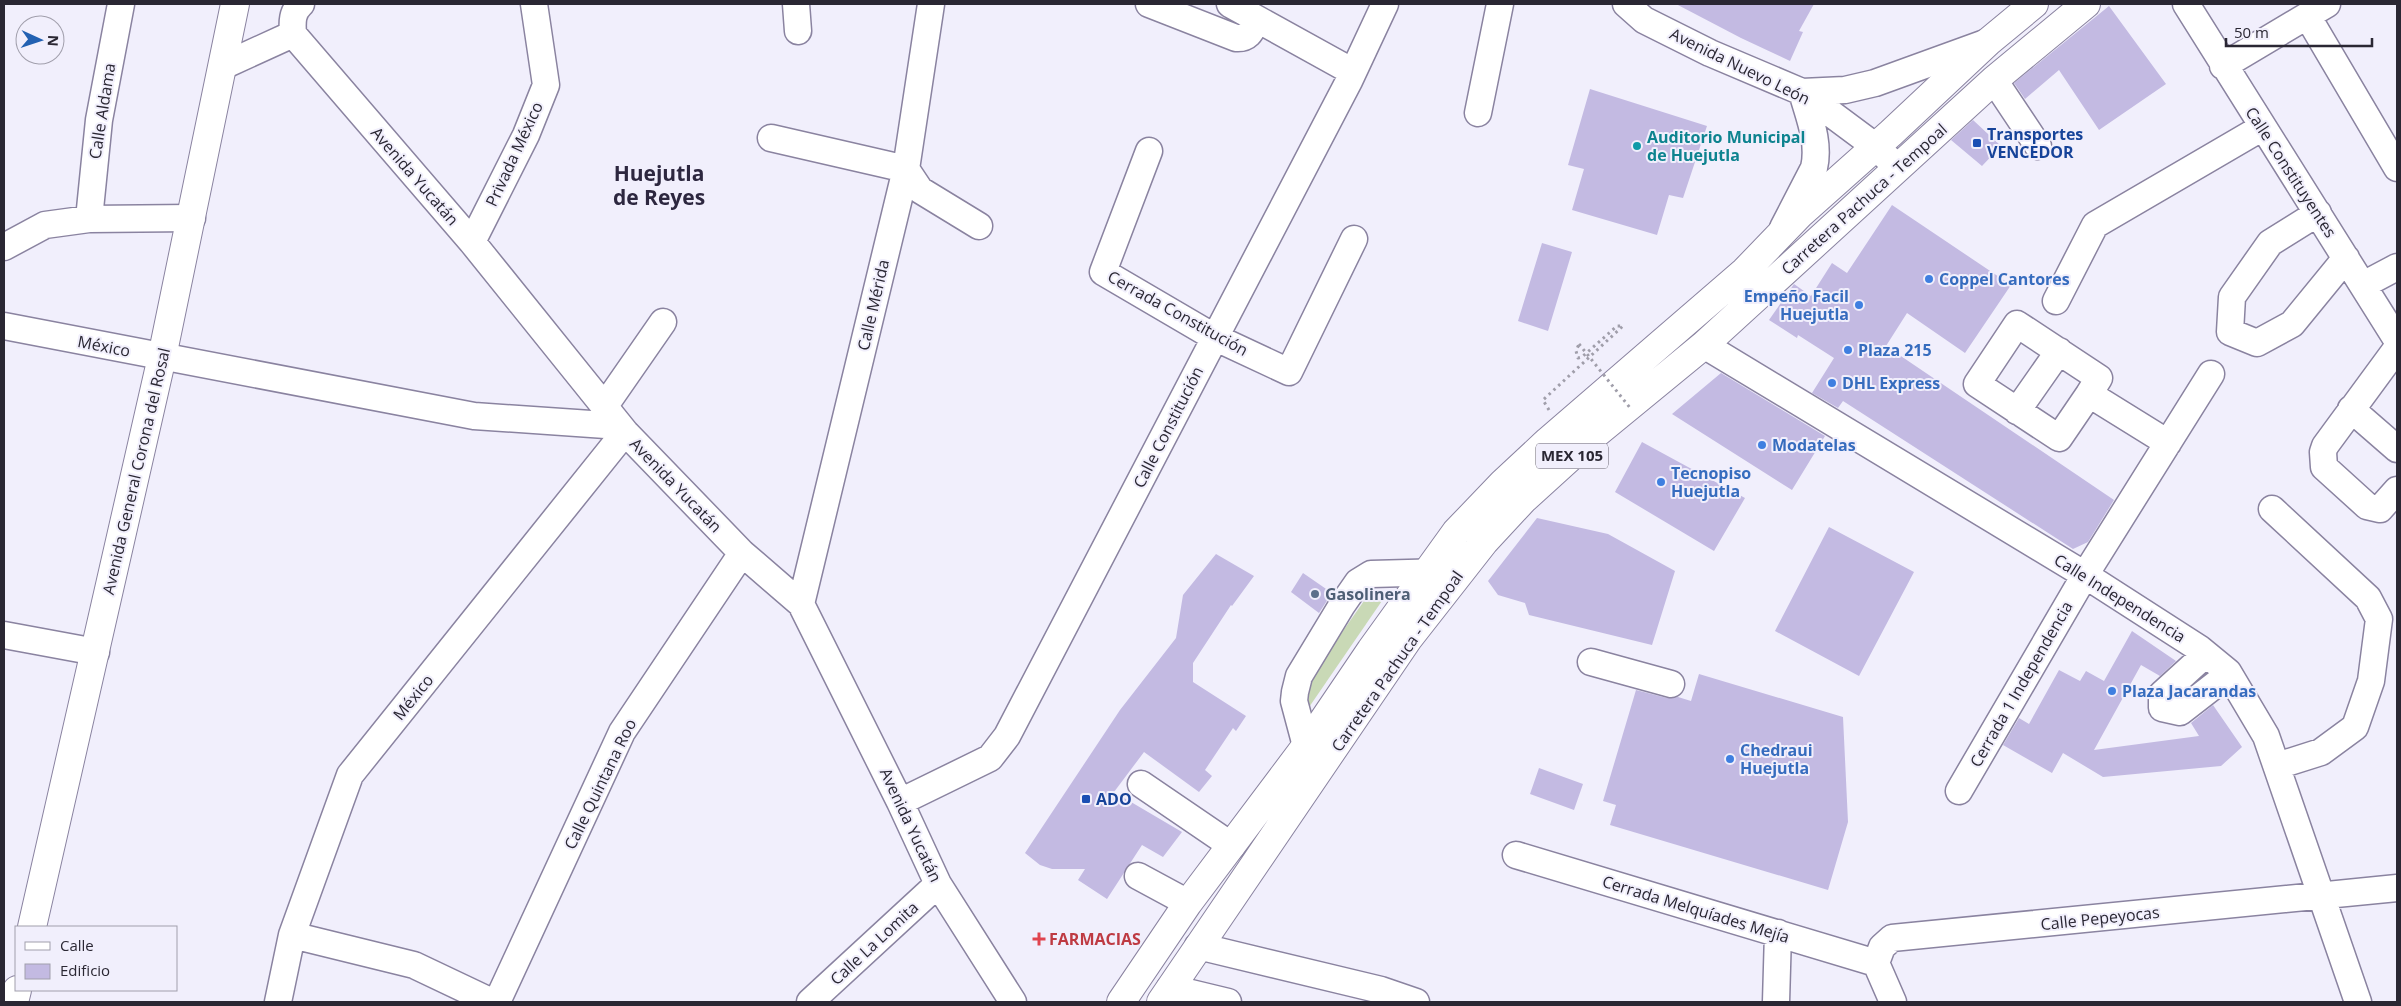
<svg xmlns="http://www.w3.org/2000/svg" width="2401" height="1006" viewBox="0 0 2401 1006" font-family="'Open Sans',sans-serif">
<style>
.green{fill:#c9d9b6}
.building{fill:#c3bae2}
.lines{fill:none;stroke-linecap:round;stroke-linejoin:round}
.minor-casing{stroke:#8a83a0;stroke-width:29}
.major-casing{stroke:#8a83a0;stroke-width:30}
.path{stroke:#a09eaa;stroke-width:3;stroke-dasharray:2.5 4;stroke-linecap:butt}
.minor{stroke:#fff;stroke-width:26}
.major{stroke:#fff;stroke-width:28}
.path-bridge{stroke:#a09eaa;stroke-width:3;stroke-dasharray:2.5 4;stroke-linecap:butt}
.transit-dot{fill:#1a4fb4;stroke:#f1effc;stroke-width:2}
.culture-dot{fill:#0f9aa8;stroke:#f1effc;stroke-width:2}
.shop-dot{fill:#3f7fe0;stroke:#f1effc;stroke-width:2}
.service-dot{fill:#5c6f8a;stroke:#f1effc;stroke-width:2}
.health-dot{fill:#e0444e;stroke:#f1effc;stroke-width:2}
.labels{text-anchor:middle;stroke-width:4;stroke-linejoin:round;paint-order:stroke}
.shield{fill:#f1effc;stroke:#66636f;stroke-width:1}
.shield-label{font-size:15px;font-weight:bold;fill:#2a2733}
.street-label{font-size:16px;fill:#2a2733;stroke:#f1effc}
.transit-label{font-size:16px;font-weight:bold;fill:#164399;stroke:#f1effc;text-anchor:start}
.culture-label{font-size:16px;font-weight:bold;fill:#0d838f;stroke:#f1effc;text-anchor:start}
.shop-label{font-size:16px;font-weight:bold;fill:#366cbe;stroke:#f1effc;text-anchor:start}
.service-label{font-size:16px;font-weight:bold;fill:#4e5e75;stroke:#f1effc;text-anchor:start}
.health-label{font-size:16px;font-weight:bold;fill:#be3a42;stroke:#f1effc;text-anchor:start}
.district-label{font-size:21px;font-weight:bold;fill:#2d273f;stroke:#f1effc}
</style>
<rect width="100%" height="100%" fill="#f1effc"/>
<path class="green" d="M1378 594 1386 595 1305 713 1303 693 1326 655 1364 601Z"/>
<path class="building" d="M1676 4H1814L1799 31 1803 32 1790 61 1741 38Z
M2109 6 2166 84 2099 130 2059 70 2025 99 2014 83Z
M1590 89 1707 126 1683 198 1669 195 1657 235 1572 210 1584 169 1568 165Z
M1973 120 2001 146 1982 166 1951 140Z
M1892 205 2011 285 1965 353 1907 313 1886 346 2114 500 2088 542 2073 549 1843 401 1838 408 1812 393 1834 358 1798 335 1797 338 1769 320 1794 284 1811 296 1832 263 1847 273Z
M1542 243 1572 252 1548 331 1518 321Z
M1721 373 1825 436 1792 490 1672 414Z
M1642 442 1745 498 1714 551 1615 492Z
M1537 518 1608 534 1675 571 1652 645 1529 615 1525 603 1498 595 1488 581Z
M1829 527 1914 572 1859 676 1775 631Z
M1216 554 1254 576 1232 606 1231 605 1193 663V682L1246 716 1236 731 1233 728 1205 770 1212 776 1199 792 1144 752 1114 792 1182 832 1163 857 1142 845 1107 899 1078 880 1085 869H1052L1040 865 1025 853 1120 710 1176 638 1183 595Z
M1303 573 1332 593 1319 613 1291 592Z
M2132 631 2176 661 2160 676 2141 665 2094 750 2199 736 2191 723 2213 705 2242 747 2221 766 2103 777 2063 753 2052 773 2003 745 2019 718 2029 724 2059 670 2080 681 2086 671 2104 681Z
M1699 674 1843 717 1848 822 1828 890 1610 825 1616 805 1603 801 1636 690 1667 698 1678 697 1691 701Z
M1539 768 1583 784 1574 810 1530 794Z"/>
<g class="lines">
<g class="minor-casing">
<path id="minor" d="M301 4C292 12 292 22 293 34L472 242 625 432 742 553 801 604 900 802 938 884 1013 1002
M796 4 798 31
M1149 4 1236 38C1250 39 1252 29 1257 19
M1230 4 1353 72
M1626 4 1644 20 1710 53 1802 92 1876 147 1898 168
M2186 4 2397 340
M2308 17 2397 168
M223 66 293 34
M2223 66 2327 4
M1994 80 2038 146
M1478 113 1500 4
M771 138 906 169 920 190 979 226
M1149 151 1103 272 1214 337 1289 372 1354 239
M2318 213 2270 243 2232 297 2230 332 2257 343 2292 324 2346 258
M89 219 99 120 121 4
M1783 228 1814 168C1820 142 1809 117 1802 92L1845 90 1875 83 1988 42
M472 242 526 135 546 85 534 4
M4 247 45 225 89 219 192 218
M2363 285 2397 267
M2056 301 2095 225 2263 127
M4 326 474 416 620 426
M1704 345 2085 575 2200 649 2228 672 2266 736 2358 1002
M2397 348 2325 446 2323 452 2324 467 2367 506 2380 509 2397 490
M2089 394 2059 438 1977 384 2017 324 2099 378 2089 394 2168 443
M604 407 663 322
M2351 409 2397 449
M2017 411 2059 351
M2272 509 2368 598 2379 619 2371 681 2355 727 2321 752 2277 766
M801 604 906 169 931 4
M4 635 96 652
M2206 654 2162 694V708L2180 712 2229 674
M1591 662 1671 684
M1318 758 1306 746 1294 701 1295 692 1299 676 1342 605 1358 582 1371 574 1445 572
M1141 784 1232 846
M1959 791 2085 575 2211 374
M900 802 990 758 1007 736 1349 81 1385 4
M1516 855 1876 963
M1138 876 1188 903
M292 935 414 965 492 1002
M1198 946 1381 990 1416 1002
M1170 988 1228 1002
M278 1002 292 935 350 775 625 432
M497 1002 622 732 742 553
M810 1002 938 884
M1776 1002 1778 933
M1893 1002 1876 963 1882 947 1892 938 2397 888"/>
</g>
<g class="major-casing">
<path id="major" d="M32 927 162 357 235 4
M14 1002 17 990
M1121 1002 1188 903 1306 746 1371 650 1456 532 1503 483 1548 441 1745 271 1800 214 1891 133 1988 42 2034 4
M1161 1002 1408 639 1484 542 1523 500 1598 432 1704 345 1994 80 2086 4"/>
</g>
<path class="path" d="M1549 410 1543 400 1623 326H1617L1582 357 1578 358 1576 351 1579 344"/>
<use href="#minor" class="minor"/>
<use href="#major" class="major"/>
<path class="path-bridge" d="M1579 344 1631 409"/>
</g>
<g class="transit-dot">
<rect x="1972" y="138" width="10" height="10" rx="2.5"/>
<rect x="1081" y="794" width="10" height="10" rx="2.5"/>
</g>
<circle class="culture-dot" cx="1637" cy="146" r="5"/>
<g class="shop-dot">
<circle cx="1929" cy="279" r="5"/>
<circle cx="1859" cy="305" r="5"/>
<circle cx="1848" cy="350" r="5"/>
<circle cx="1832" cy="383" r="5"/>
<circle cx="1762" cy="445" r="5"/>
<circle cx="1661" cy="482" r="5"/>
<circle cx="2112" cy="691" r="5"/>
<circle cx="1730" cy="759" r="5"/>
</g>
<circle class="service-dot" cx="1315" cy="594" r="5"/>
<path class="health-dot" d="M1036.5 931.5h5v5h5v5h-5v5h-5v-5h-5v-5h5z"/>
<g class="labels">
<rect class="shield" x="1536" y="443.5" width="72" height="25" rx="4"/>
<g class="shield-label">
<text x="1572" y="461">MEX 105</text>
</g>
<g class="street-label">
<text transform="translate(1740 66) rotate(26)" y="6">Avenida Nuevo León</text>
<text transform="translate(102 111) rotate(-81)" y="6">Calle Aldama</text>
<text transform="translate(514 154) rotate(-65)" y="6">Privada México</text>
<text transform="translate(2291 172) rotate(57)" y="6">Calle Constituyentes</text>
<text transform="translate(415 176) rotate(49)" y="6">Avenida Yucatán</text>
<text transform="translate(1864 199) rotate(-42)" y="6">Carretera Pachuca - Tempoal</text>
<text transform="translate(873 305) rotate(-77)" y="6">Calle Mérida</text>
<text transform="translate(1178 313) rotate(29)" y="6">Cerrada Constitución</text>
<text transform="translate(104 346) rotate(11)" y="6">México</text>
<text transform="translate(1168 427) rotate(-63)" y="6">Calle Constitución</text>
<text transform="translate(136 471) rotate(-77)" y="6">Avenida General Corona del Rosal</text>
<text transform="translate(676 485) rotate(46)" y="6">Avenida Yucatán</text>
<text transform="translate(2120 598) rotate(32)" y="6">Calle Independencia</text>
<text transform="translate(1397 661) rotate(-55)" y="6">Carretera Pachuca - Tempoal</text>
<text transform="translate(2021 684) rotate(-60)" y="6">Cerrada 1 Independencia</text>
<text transform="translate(413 697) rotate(-51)" y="6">México</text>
<text transform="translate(600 784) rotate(-64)" y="6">Calle Quintana Roo</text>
<text transform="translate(911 825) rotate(65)" y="6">Avenida Yucatán</text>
<text transform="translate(1696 909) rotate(17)" y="6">Cerrada Melquíades Mejía</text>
<text transform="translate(2100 918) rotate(-6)" y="6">Calle Pepeyocas</text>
<text transform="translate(874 943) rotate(-43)" y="6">Calle La Lomita</text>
</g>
<g class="transit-label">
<text x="1987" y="140">Transportes<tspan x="1987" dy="18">VENCEDOR</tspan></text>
<text x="1096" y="805">ADO</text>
</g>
<g class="culture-label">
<text x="1647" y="143">Auditorio Municipal<tspan x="1647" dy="18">de Huejutla</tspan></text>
</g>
<g class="shop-label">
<text x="1939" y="285">Coppel Cantores</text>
<text x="1849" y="302" text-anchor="end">Empeño Facil<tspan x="1849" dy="18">Huejutla</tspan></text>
<text x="1858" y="356">Plaza 215</text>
<text x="1842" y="389">DHL Express</text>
<text x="1772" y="451">Modatelas</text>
<text x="1671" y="479">Tecnopiso<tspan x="1671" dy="18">Huejutla</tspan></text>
<text x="2122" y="697">Plaza Jacarandas</text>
<text x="1740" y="756">Chedraui<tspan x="1740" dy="18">Huejutla</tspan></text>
</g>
<g class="service-label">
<text x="1325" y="600">Gasolinera</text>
</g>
<g class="health-label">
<text x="1049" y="945">FARMACIAS</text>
</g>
<g class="district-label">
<text x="659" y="181">Huejutla<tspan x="659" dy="24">de Reyes</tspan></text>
</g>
</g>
<rect width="2401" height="1006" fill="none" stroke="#2a2733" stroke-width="10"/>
<rect x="15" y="926" width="162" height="65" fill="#f1effc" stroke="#a19fac"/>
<rect x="25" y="942" width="25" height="8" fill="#ffffff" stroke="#a19fac"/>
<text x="60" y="951" font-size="15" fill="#2a2733">Calle</text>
<rect x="25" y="964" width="25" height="15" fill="#c3bae2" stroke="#a19fac"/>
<text x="60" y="976" font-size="15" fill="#2a2733">Edificio</text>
<g transform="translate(40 40) rotate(93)"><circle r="24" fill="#f1effc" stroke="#a19fac"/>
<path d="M0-4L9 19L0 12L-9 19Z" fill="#2261b2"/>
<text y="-8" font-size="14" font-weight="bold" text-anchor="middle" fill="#2a2733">N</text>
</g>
<path d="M2226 38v8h146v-8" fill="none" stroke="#2a2733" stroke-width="2.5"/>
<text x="2234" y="38" font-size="15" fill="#2a2733" stroke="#f1effc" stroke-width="4" paint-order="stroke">50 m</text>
</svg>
